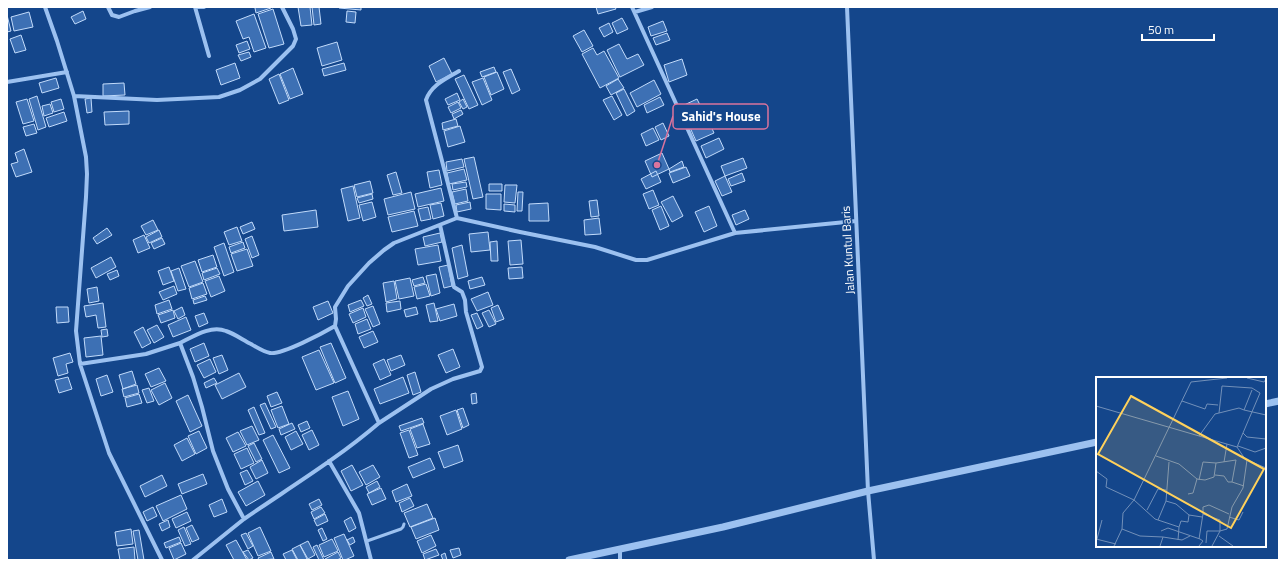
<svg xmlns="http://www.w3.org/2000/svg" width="1286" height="567" viewBox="0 0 1286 567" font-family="'Titillium Web',sans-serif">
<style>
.building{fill:#3d70b4;stroke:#c2dbfb}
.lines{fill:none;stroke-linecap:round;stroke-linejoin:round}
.service{stroke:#9cc1f0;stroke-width:3}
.minor{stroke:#9cc1f0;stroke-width:4}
.tertiary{stroke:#9cc1f0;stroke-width:7}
.labels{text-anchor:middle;stroke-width:3.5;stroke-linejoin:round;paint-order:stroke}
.street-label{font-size:12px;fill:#fff;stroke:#14468b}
.inset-road{fill:none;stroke:#7290b9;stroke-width:1}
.view{fill:#ffd15b;fill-opacity:0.15;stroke:#ffd15b;stroke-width:2}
.inset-edge{fill:none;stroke:#fff;stroke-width:2}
.leader{fill:none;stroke:#da749d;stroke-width:1.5}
.callout-dot{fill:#da749d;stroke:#14468b;stroke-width:1.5}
.callout{fill:#14468b;stroke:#da749d;stroke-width:1.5}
.callout-label{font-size:13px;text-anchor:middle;font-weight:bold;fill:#fff}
</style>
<rect width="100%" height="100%" fill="#14468b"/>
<path class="building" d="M256 7H271V8L256 13 255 8Z
M298 7H310L312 25 301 26Z
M312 7H319L321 24 314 25Z
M339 7H361V10L339 8Z
M596 7H615L616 9 598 14Z
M273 9 284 44 269 48 258 14Z
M83 11 86 19 75 24 71 17Z
M347 11 356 12 355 23 346 22Z
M29 12 33 27 14 31 11 17Z
M254 14 266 48 254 52 249 37 243 39 236 21Z
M7 15 11 31 7 32Z
M622 18 628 29 617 34 612 23Z
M663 21 667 31 651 36 648 27Z
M609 23 613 32 604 37 599 28Z
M584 30 593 46 582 52 573 36Z
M667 33 670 40 656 45 653 38Z
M21 35 26 50 15 53 10 39Z
M247 41 250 49 239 53 236 45Z
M337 42 342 60 322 66 317 48Z
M619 44 627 59 638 54 644 65 620 77 607 50Z
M593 48 597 55 604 51 619 78 600 88 582 54Z
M249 52 251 57 241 61 238 55Z
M444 58 452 74 436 82 429 66Z
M682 59 687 75 669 82 664 65Z
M235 63 240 78 221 85 216 70Z
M344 63 346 70 324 76 322 69Z
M494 67 496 72 482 77 480 72Z
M293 68 303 94 290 99 280 74Z
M511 69 520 90 512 94 503 72Z
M497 72 504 89 491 95 484 77Z
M279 74 289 100 279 104 269 79Z
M464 75 478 105 469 109 455 79Z
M56 78 59 88 42 93 39 83Z
M483 78 492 100 482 105 472 82Z
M618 79 624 88 611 95 606 86Z
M654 80 661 94 637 107 630 93Z
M124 83 125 95 103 96V84Z
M624 89 635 111 627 116 616 93Z
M457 93 460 100 448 105 445 99Z
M37 96 46 127 38 130 29 99Z
M612 96 622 115 614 120 603 100Z
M660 97 664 105 647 113 644 105Z
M91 98 92 112 87 113 85 99Z
M27 99 34 121 23 124 16 102Z
M61 99 64 109 54 112 51 102Z
M463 99 467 107 463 109 459 102Z
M697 99 703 111 688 118 682 106Z
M458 102 461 108 451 113 448 107Z
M50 104 53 113 44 116 42 106Z
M461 110 463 114 454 119 452 114Z
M129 111V124L105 125 104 112Z
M64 112 67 121 49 127 46 118Z
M706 115 714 133 696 141 688 123Z
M456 119 458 126 443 130 442 123Z
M663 123 669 136 661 140 655 127Z
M34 124 37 133 26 136 23 127Z
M460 126 465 142 448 147 444 131Z
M653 128 659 140 646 146 641 134Z
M719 138 724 149 706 158 701 146Z
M24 149 32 172 16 177 11 164 18 162 15 153Z
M662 153 669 169 652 177 645 161Z
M474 157 483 197 473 199 464 159Z
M743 158 747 168 725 176 721 166Z
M462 159 464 167 447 171 446 162Z
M682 161 684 167 670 172 669 169Z
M686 167 690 176 673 183 669 173Z
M464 169 467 180 449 184 447 173Z
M439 170 442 185 430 188 427 172Z
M656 171 661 182 646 189 641 179Z
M396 172 402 193 393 195 387 175Z
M742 173 745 181 731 186 728 179Z
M725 176 732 192 722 196 715 181Z
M370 181 373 193 357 197 354 185Z
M466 182 467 187 453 190 452 184Z
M489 184H502V191H489Z
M505 185H517L515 203 504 202Z
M353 186 360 218 348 221 341 189Z
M441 188 444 201 418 207 415 194Z
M466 189 468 201 455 204 452 192Z
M653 190 659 205 649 209 643 194Z
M411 192 415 209 388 215 384 199Z
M518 192H523L522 211H517Z
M372 194 373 199 359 203 357 198Z
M486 194H501V210L486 209Z
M673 196 683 216 672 222 661 202Z
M597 200 599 216 591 217 589 201Z
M372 202 376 217 363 221 359 205Z
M470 202 471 209 457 212 456 205Z
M441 203 444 216 433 219 430 205Z
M548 203 549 221H529V204Z
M504 204 515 205V212L504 211Z
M661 206 669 226 660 230 652 210Z
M709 206 717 226 704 232 695 212Z
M428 207 431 219 421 221 418 209Z
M316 210 318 227 284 231 282 215Z
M745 210 749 219 736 225 732 215Z
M414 211 418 226 392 232 388 217Z
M599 218 601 234 585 235 584 220Z
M153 220 158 230 146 235 141 226Z
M252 222 255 229 243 234 240 227Z
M237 227 242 241 229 245 224 232Z
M107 228 112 235 97 244 93 238Z
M159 230 162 237 149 243 146 237Z
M488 232 490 250 471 252 469 234Z
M440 233 442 242 425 246 423 237Z
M144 235 150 248 138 253 133 240Z
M252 236 259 255 252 258 245 239Z
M162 238 165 244 154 249 151 243Z
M521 240 523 264 510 265 508 241Z
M497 241 498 261H491L490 242Z
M243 242 245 248 231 253 229 247Z
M224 243 234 272 224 276 214 247Z
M438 245 441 261 418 265 415 249Z
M462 245 468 276 458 279 452 248Z
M247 249 253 266 237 271 231 254Z
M213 255 217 267 202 272 198 260Z
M111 257 116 267 96 278 91 268Z
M195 261 203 282 189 287 181 266Z
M448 265 452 286 444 288 439 267Z
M169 267 174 281 163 285 158 271Z
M522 267 523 278 509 279 508 268Z
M179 268 186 289 178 291 171 271Z
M217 268 220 274 204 280 202 273Z
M117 270 119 276 110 280 107 274Z
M436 274 440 293 431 296 426 276Z
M219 276 225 291 211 297 205 281Z
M423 277 425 283 414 286 412 280Z
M482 277 485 285 470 289 468 281Z
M410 278 414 296 399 299 395 281Z
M394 281 397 299 386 302 383 283Z
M203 283 207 294 192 299 189 288Z
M426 284 430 296 417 299 414 287Z
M174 286 177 294 163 300 159 292Z
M97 287 99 301 89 303 87 289Z
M488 292 493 305 477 311 471 299Z
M368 295 372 304 367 306 363 298Z
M205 296 207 300 194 304 193 300Z
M169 300 172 309 157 314 155 305Z
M361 300 364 306 350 312 348 305Z
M328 301 333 313 318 320 313 307Z
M400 301 401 309 387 312 386 303Z
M103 303 106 327 98 328 96 315 86 317 84 306Z
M434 303 438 321 430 322 426 305Z
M454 304 457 316 440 321 436 309Z
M498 305 504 319 496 322 491 308Z
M373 306 380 324 373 327 365 309Z
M56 307H68L69 322 57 323Z
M182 307 185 315 178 319 174 311Z
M416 307 418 314 406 317 404 310Z
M363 308 366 317 353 323 349 314Z
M173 310 175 318 161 323 158 315Z
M489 310 496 324 489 327 482 313Z
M204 313 208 323 199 327 195 316Z
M477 313 483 326 477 329 471 315Z
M186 317 191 330 173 337 168 325Z
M367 319 371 329 358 334 355 324Z
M157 325 164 337 154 343 147 330Z
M143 327 151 343 142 348 134 332Z
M107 329 108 336 102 337 101 330Z
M373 331 378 342 364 348 359 337Z
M101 336 103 355 86 357 84 338Z
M204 343 209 356 195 362 190 349Z
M331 343 346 378 335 383 320 347Z
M453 349 460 367 446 373 438 355Z
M319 350 334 383 316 390 302 357Z
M70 353 73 362 66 364 68 373 58 376 53 358Z
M222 355 228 370 219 374 213 358Z
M401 355 405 365 391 371 387 360Z
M210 359 216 372 204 378 197 365Z
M384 359 391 375 380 380 373 364Z
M159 368 166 381 151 387 145 374Z
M132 371 136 384 123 389 119 375Z
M415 372 421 392 413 395 407 375Z
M239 373 246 387 222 399 215 385Z
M107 375 113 392 101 396 96 379Z
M68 377 72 389 59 393 55 380Z
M403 377 409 393 380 404 374 389Z
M214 378 217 383 206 388 204 383Z
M165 383 172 398 159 405 151 390Z
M137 385 139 393 124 397 122 389Z
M149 388 154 401 147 403 142 390Z
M348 391 359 419 343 426 332 397Z
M277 392 282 403 271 407 267 396Z
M476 393 477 403 472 404 471 394Z
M139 394 142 403 127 407 125 398Z
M188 395 202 426 190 432 176 401Z
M265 403 276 427 271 429 260 405Z
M282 406 289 424 278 428 271 410Z
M254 407 265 433 259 435 248 410Z
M463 408 469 425 463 428 457 410Z
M456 410 462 429 447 435 440 416Z
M422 418 424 423 401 431 399 426Z
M307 421 310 428 301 432 298 425Z
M292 423 295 429 281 435 279 429Z
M423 424 430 444 417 448 410 429Z
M252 426 259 440 247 445 240 431Z
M312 430 319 445 309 450 302 435Z
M409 430 418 455 409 458 400 433Z
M199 431 207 448 196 454 188 436Z
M296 431 303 444 291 450 285 437Z
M238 432 246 446 233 452 226 438Z
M273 435 290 468 279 473 263 440Z
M187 438 195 454 182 461 174 445Z
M254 443 262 459 256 462 248 446Z
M458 445 463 461 444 468 438 452Z
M247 448 254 463 241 469 234 454Z
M430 458 435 469 413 478 408 467Z
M262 460 268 473 256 479 250 467Z
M352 465 363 485 351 491 341 471Z
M373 465 380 477 366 485 359 472Z
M247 470 253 481 245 485 240 473Z
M203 474 207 484 182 494 178 484Z
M162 475 167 486 145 497 140 486Z
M258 481 265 495 246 506 238 492Z
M377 481 380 487 369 493 366 487Z
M407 484 412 496 396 502 392 491Z
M381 488 386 499 372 505 367 494Z
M181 495 187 509 163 521 156 506Z
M410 498 414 506 402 512 399 503Z
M222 499 227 512 214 517 209 505Z
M319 499 322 505 312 510 309 504Z
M427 504 433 518 410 527 404 513Z
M153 507 157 516 147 521 143 512Z
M321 507 325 513 314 519 311 512Z
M187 512 191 521 176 528 172 519Z
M325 514 328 521 317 526 314 520Z
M351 517 356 528 349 532 344 521Z
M435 518 439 530 416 539 411 527Z
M168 520 170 527 162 531 159 524Z
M192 525 199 539 192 542 186 528Z
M184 527 191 544 185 546 178 530Z
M260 527 271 551 258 556 248 533Z
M322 528 327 539 323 541 318 530Z
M131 529 133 544 117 546 115 532Z
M139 530 144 560H138L133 531Z
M246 533 253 546 248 549 241 535Z
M344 534 354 556 345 560H343L334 538Z
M431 535 436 546 422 553 417 541Z
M179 537 181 542 166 548 164 543Z
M353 537 355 542 350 545 347 540Z
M332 539 338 551 324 557 319 545Z
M236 540 247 560H234L226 545Z
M308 541 315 555 308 559 300 545Z
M181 543 186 554 174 560 169 548Z
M300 545 307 559 304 560H298L292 549Z
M317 545 324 560H319L313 547Z
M134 547 135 560H120L118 549Z
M459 548 461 555 453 558 450 550Z
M436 549 439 555 425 560 423 554Z
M248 550 253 558 249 560 243 552Z
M292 550 297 560H286L283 554Z
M271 552 274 559 259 560 258 558Z
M338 552 341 558 337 560H326L325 559Z
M445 553 447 560H443L441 555Z"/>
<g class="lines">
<path class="service" d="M367 541 401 529 403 527 404 524"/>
<path class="minor" d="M45 7 57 41 74 96 86 157 87 174 86 197 76 331 80 364 109 453 162 560
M108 7 112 15 119 17 135 11 150 7
M195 7 209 56
M198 7H204
M632 7 735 233
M847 7 868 491 874 560
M635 12 652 7
M7 82 67 72
M74 96 157 100 219 97 240 90 260 79 293 46 296 39 293 29 282 7
M457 218 426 100C431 85 446 79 459 71
M180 343C194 336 211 325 226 331 235 334 243 340 251 344 256 347 264 352 270 353 282 355 323 333 335 326
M80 364 146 354 180 343 193 377 202 407 213 451 228 489 244 519C289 488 337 459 379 423L335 326 336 319 335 307 348 286 369 263 384 250 394 243 457 218 520 232 595 247 636 260H647L735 233 856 221
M379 423 431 389 453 379 480 371 482 367 466 312 465 300 462 292 454 287 440 225
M329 461 359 513 371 560
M620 549V560
M193 560 244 519"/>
<path class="tertiary" d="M1265 404 1279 401
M569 560 723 527 868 491 1097 442"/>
</g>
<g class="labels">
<g class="street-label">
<text transform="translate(848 250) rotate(-93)" y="4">Jalan Kuntul Baris</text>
</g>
</g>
<g transform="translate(1096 377)">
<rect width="170" height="170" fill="#14468b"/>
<path class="inset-road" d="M151 1 168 5 170 2M86 24 109 32 111 27 122 28M0 29 141 70 149 82 170 91M148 33 170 38M123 36 126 9 156 11 164 16 141 70M147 56 151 60 170 62M103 59 119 37 143 31 148 33 156 13M142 69 159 75 170 71M60 79 83 87 101 102 109 103 118 100 120 86 140 83 136 105 148 109M128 85 131 67M0 94 11 102 10 110 38 123 59 142 83 150 82 163M119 98 128 99 132 105H136M103 103 107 85 120 86M92 117 97 116 101 102M70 124 80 127 93 138M51 133 62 112 70 113M107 137V130L113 128 133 137M133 140 143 143 147 135M62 143 70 124 73 85M83 150 85 144 92 145 93 138 106 140M26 152 44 159 67 160M65 154 72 151 104 162 107 164 103 169M123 159 137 169M0 162 20 167M1 162 6 143M103 162 107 137 124 143V154H111L110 166M18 169 26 152 27 136 38 123 95 5 131 1M64 169 67 160 86 163 94 159M116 169 124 154 131 152 136 130 147 111 151 83"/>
<path class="view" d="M35 19 168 92 135 151 2 77Z"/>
<rect width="170" height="170" class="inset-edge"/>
</g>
<path class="leader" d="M657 165L673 116"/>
<circle class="callout-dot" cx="657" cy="165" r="4"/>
<rect class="callout" x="673" y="104" width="95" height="25" rx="4"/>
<g class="callout-label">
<text x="721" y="121">Sahid's House</text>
</g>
<rect width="1286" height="567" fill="none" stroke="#ffffff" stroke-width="16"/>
<path d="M1142 34v6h72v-6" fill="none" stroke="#ffffff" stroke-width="2"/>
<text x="1148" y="34" font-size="12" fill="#ffffff" stroke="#14468b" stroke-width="3" paint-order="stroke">50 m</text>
</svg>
